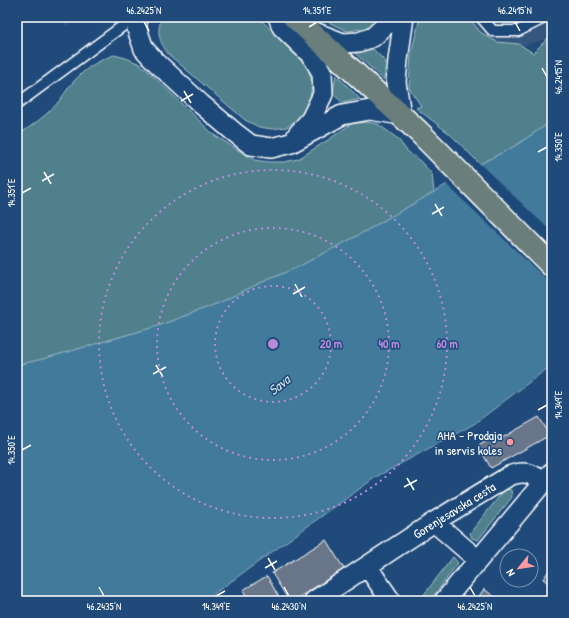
<svg xmlns="http://www.w3.org/2000/svg" width="569" height="618" viewBox="0 0 569 618" font-family="'Patrick Hand',sans-serif">
<style>
.built{fill:#35577e}
.green{fill:#4f808b;stroke:#a7c0c5}
.water{fill:#427a9b;stroke:#8eafc3}
.pier{fill:#1f4a7a}
.building{fill:#697588;stroke:#fff}
.lines{fill:none;stroke-linecap:round;stroke-linejoin:round}
.service-casing{stroke:#fff;stroke-width:13}
.minor-casing{stroke:#fff;stroke-width:22}
.primary-casing{stroke:#fff;stroke-width:25}
.service{stroke:#1f4a7a;stroke-width:10}
.minor{stroke:#1f4a7a;stroke-width:19}
.primary{stroke:#6b7f7c;stroke-width:22}
.ticks{fill:none;stroke:#fff;stroke-width:1.5}
.ring{fill:none;stroke:#b68bdc;stroke-width:2;stroke-dasharray:2 4}
.poi-dot{fill:#ff9aa2;stroke:#1f4a7a;stroke-width:1.5}
.labels{text-anchor:middle;stroke-width:3;stroke-linejoin:round;paint-order:stroke}
.poi-label{font-size:13px;fill:#fff;stroke:#1f4a7a;text-anchor:end}
.street-label{font-size:13px;fill:#fff;stroke:#1f4a7a}
.water-label{font-size:14px;font-style:italic;fill:#d0dee6;stroke:#1f4a7a}
.centre{fill:#b68bdc;stroke:#1f4a7a;stroke-width:2}
.ring-label{font-size:12px;text-anchor:middle;font-weight:bold;fill:#b68bdc;stroke:#1f4a7a;stroke-width:3;stroke-linejoin:round;paint-order:stroke}
.neatline{fill:none;stroke:#fff;stroke-width:1.5}
.ticks-label{font-size:10px;text-anchor:middle;fill:#fff}
</style>
<rect width="100%" height="100%" fill="#1f4a7a"/>
<filter id="ink" filterUnits="userSpaceOnUse"><feTurbulence type="fractalNoise" baseFrequency=".025" numOctaves="2"/><feDisplacementMap in="SourceGraphic" scale="8" xChannelSelector="R" yChannelSelector="G"/><feConvolveMatrix kernelMatrix="1 2 1 2 8 2 1 2 1" color-interpolation-filters="sRGB"/></filter>
<g filter="url(#ink)">
<path class="built" d="M59 17H77L66 26Z
M465 17H552V32L547 39 483 57Z"/>
<path class="green" d="M162 17H258L294 52 308 68 312 82 310 101 301 116 287 127 272 129 259 127 245 120 168 54C159 40 156 33 162 17Z
M322 17H383L369 28 347 31 328 22Z
M420 17H468L480 32 497 42 519 44 533 53 552 34V121L515 146 480 164 450 134 416 108 421 106 409 88 411 54Z
M373 49 386 62 384 80 355 53Z
M114 55 126 58 140 64 150 73 214 135 254 160 269 162H284L298 159 331 138 351 124 366 122 378 124 398 139 407 151 420 161 432 174 434 192 357 236 296 268 258 284 219 303 158 326 43 359 17 365V334L19 333 20 329 17 325V136C32 125 48 115 60 100 63 96 66 91 69 87 82 71 94 62 114 55Z
M336 75 360 99 343 103 333 94Z
M505 489 511 490 512 497 478 540 472 538 470 533Z
M453 557 458 563 430 601H419Z"/>
<path class="water" d="M552 121V365L474 424 376 477 204 601H17V365L43 359 158 326 219 303 258 284 296 268 357 236 434 192 480 164 515 146Z"/>
<path class="pier" d="M479 163 552 232V285L445 183Z"/>
<path class="building" d="M539 417 550 435 491 468 478 446 498 435 500 439Z
M326 540 344 569 293 601H289L272 573Z
M552 566V586L543 579Z
M267 576 281 601H249L243 590Z
M484 589 500 601H476Z"/>
<g class="lines">
<g class="service-casing">
<path id="service" d="M481 17 493 31H518L542 19 543 17
M17 104 124 25"/>
</g>
<g class="minor-casing">
<path id="minor" d="M137 17V29L144 49 156 62 201 104 234 132 251 145 271 148 291 143 342 115 370 110 401 115 396 82 398 60 404 17
M278 17 282 27 312 56 322 73 323 94 311 119 297 135
M312 31 343 43 359 42 373 37 388 23 393 17
M434 522 478 560
M367 566 391 601
M314 601 434 522 509 476C524 470 531 473 544 482
M444 601 551 473"/>
</g>
<g class="primary-casing">
<path id="primary" d="M294 17 419 132 552 266"/>
</g>
<use href="#service" class="service"/>
<use href="#minor" class="minor"/>
<use href="#primary" class="primary"/>
</g>
</g>
<path class="ticks" d="M144 22 149 31M515 22 520 31M309 27 317 22M542 68 547 77M184 91 191 103M181 101 193 94M538 152 547 147M44 172 51 184M42 181 54 174M22 193 31 188M435 204 442 216M432 214 444 207M295 284 302 297M293 294 305 287M156 365 163 377M153 374 166 367M538 410 547 405M22 450 31 445M407 478 414 490M404 487 417 480M268 558 275 570M265 568 277 561M99 587 104 596M284 587 289 596M470 587 475 596M216 596 225 591"/>
<g class="ring">
<circle cx="273" cy="344" r="58"/>
<circle cx="273" cy="344" r="116"/>
<circle cx="273" cy="344" r="174"/>
</g>
<circle class="poi-dot" cx="510" cy="442" r="4"/>
<g class="labels">
<g class="poi-label">
<text x="502" y="440">AHA - Prodaja<tspan x="502" dy="15">in servis koles</tspan></text>
</g>
<g class="street-label">
<text transform="translate(454 510) rotate(-32)" y="5">Gorenjesavska cesta</text>
</g>
<g class="water-label">
<text transform="translate(279 385) rotate(-39)" y="5">Sava</text>
</g>
</g>
<circle cx="273" cy="344" r="6" class="centre"/>
<g class="ring-label">
<text x="331" y="348">20 m</text>
<text x="389" y="348">40 m</text>
<text x="447" y="348">60 m</text>
</g>
<rect width="569" height="618" fill="none" stroke="#1f4a7a" stroke-width="44"/>
<g transform="translate(519 568) rotate(240)"><circle r="19" fill="#1f4a7a" stroke="#7992af"/>
<path d="M0-3L7 15L0 10L-7 15Z" fill="#ff9aa2"/>
<text y="-6" font-size="11" font-weight="bold" text-anchor="middle" fill="#ffffff">N</text>
</g>
<rect x="22" y="22" width="525" height="574" class="neatline"/>
<g class="ticks-label">
<text x="144" y="14">46.2425°N</text>
<text x="317" y="14">14.351°E</text>
<text x="515" y="14">46.2415°N</text>
<text transform="translate(558 77) rotate(-90)" y="4">46.2415°N</text>
<text transform="translate(558 147) rotate(-90)" y="4">14.350°E</text>
<text transform="translate(11 193) rotate(-90)" y="4">14.351°E</text>
<text transform="translate(558 405) rotate(-90)" y="4">14.349°E</text>
<text transform="translate(11 450) rotate(-90)" y="4">14.350°E</text>
<text x="104" y="610">46.2435°N</text>
<text x="216" y="610">14.349°E</text>
<text x="289" y="610">46.2430°N</text>
<text x="475" y="610">46.2425°N</text>
</g>
</svg>
